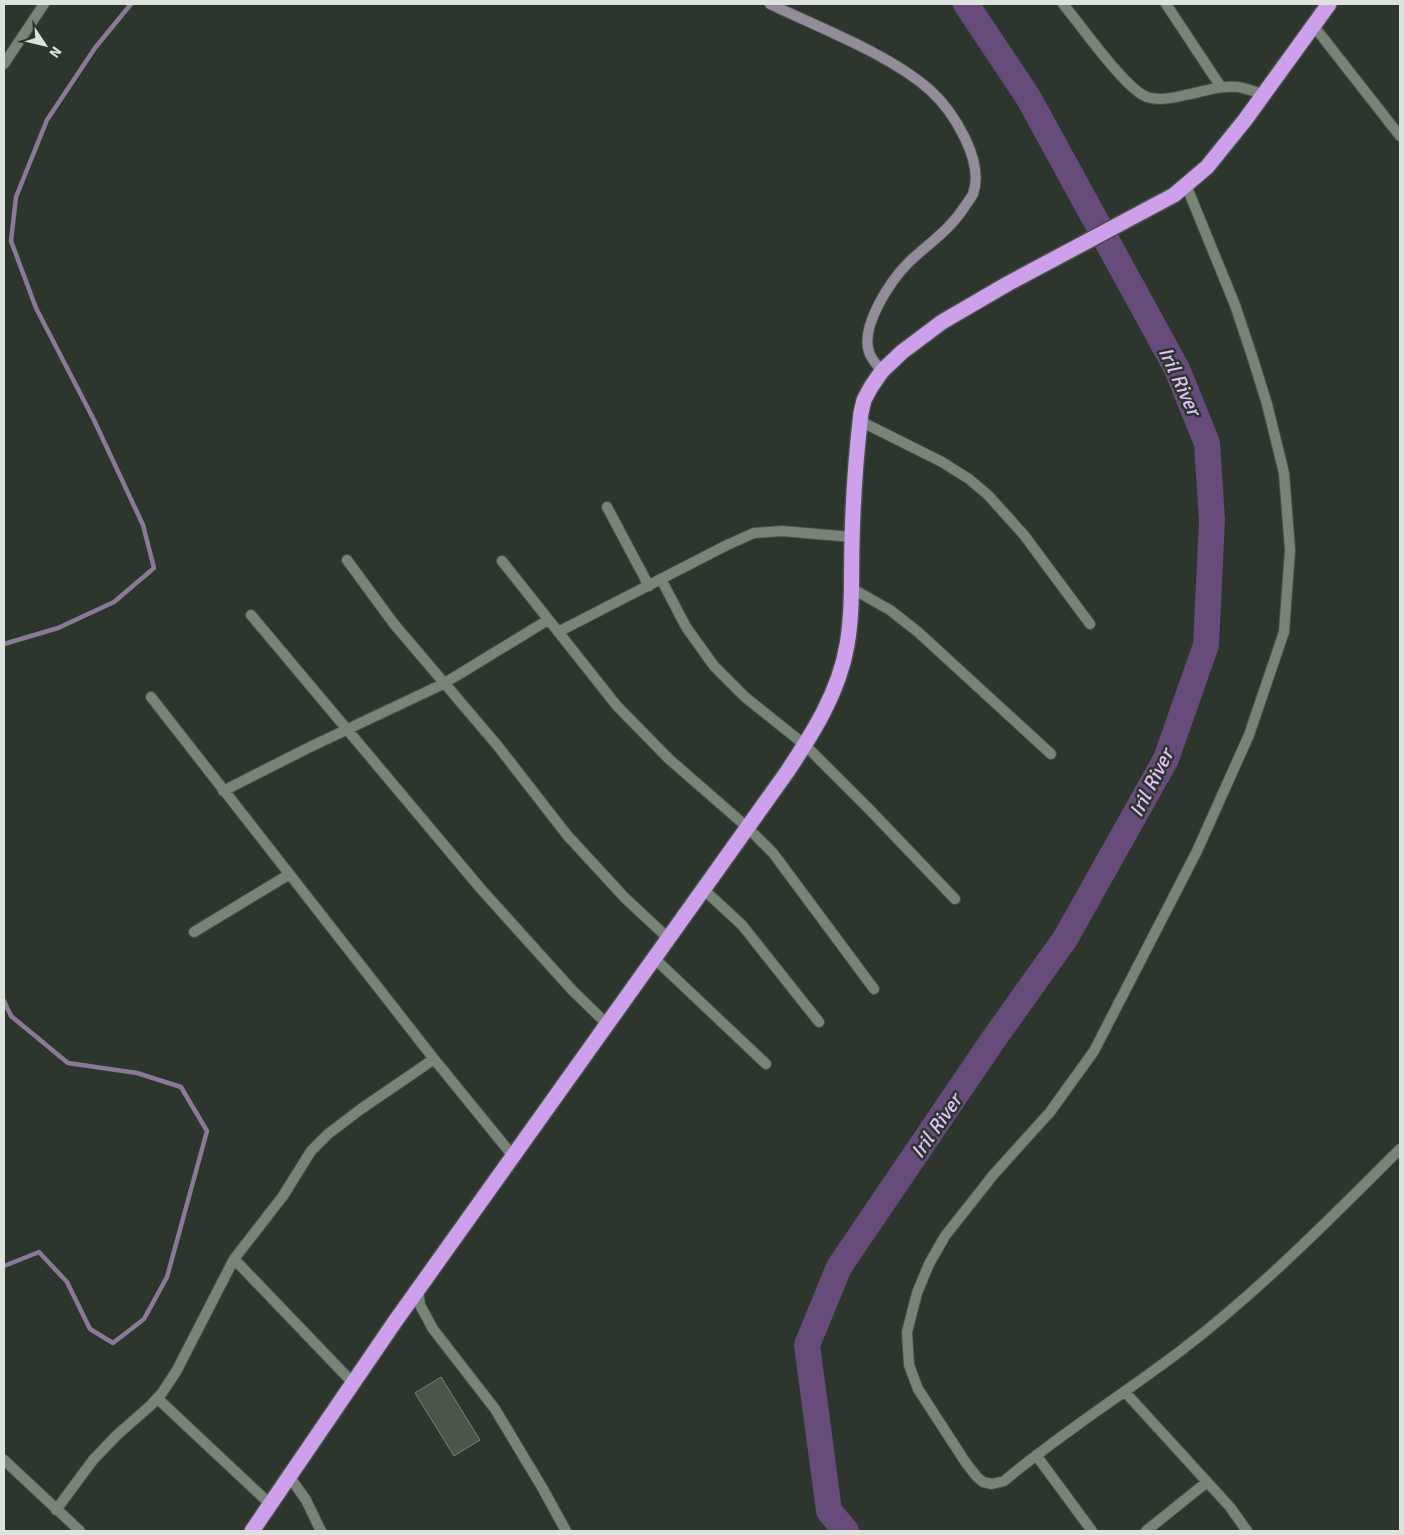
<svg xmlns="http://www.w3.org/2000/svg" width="1404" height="1535" viewBox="0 0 1404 1535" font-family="Signika,sans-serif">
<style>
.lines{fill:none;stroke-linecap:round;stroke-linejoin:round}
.stream{stroke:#8a7997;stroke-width:4.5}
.river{stroke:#674b7a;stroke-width:26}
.building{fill:#4b564b;stroke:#768277}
.street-casing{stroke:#485149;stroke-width:12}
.secondary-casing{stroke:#485149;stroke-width:12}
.highway-casing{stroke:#485149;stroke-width:18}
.street{stroke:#788478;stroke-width:10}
.secondary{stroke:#928c9b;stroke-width:10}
.highway{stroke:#cea0ec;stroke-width:15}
.labels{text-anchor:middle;stroke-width:5;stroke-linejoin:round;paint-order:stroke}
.water-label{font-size:20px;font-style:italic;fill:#e2c0fb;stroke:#2c362c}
</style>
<rect width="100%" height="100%" fill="#2c362c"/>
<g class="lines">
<path class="stream" d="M4 644 58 628 114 602 154 568 143 525 94 420 36 308 11 241 16 197 47 120 95 48 131 4
M4 1001 11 1016 68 1063 137 1073 181 1087 207 1131 167 1277 144 1319 113 1343 90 1329 67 1282 39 1252 4 1266"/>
<path class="river" d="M846 1531 829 1511 807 1345 839 1267 993 1040 1065 939 1166 759 1206 645 1212 520 1207 443 1177 369 1028 97 966 4"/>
</g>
<path class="building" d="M441 1377 480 1440 454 1456 415 1393Z"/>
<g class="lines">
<g class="street-casing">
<path id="street" d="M1063 4C1080 24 1125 89 1147 97 1159 101 1174 98 1185 95 1203 92 1219 85 1238 87 1246 88 1255 92 1263 94
M1166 4 1221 87
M1313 25 1400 136
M4 64 44 4
M1186 185 1235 305 1252 356 1267 404 1284 473 1290 550 1284 632 1249 735 1197 851 1094 1051 1050 1112 994 1174 945 1236 929 1264 917 1293 907 1332 909 1365 918 1389 966 1463 977 1477 983 1482 992 1484 1004 1481C1061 1433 1124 1394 1183 1349 1261 1289 1331 1218 1400 1149
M860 421 942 462 969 479 988 495 1024 535 1090 624
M607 507 649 586
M347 560 394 624 497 745 567 835 625 898 668 938
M502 561 617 706 669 759 747 827 773 853 874 989
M661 579 686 627 714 666 745 697 805 745 870 810 955 899
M851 588 890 610 918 632 1051 754
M251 615 481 889 572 990 607 1024
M558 632 727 545 754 533 782 531 852 537
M151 697 434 1059 513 1156
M223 791 310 747 443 684 548 620
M703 889 742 925 819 1022
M194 932 288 875
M654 958 766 1064
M234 1259 353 1383
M418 1289 420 1305 433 1329 495 1409 543 1489 566 1531
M1125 1392 1230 1507 1247 1531
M157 1398 270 1504
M1036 1455 1092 1531
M4 1460 80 1531
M289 1476 306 1500 321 1531
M56 1510 93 1460 117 1435 150 1406 162 1393 177 1370 234 1259 283 1196 311 1151 328 1134 361 1109 434 1059
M1146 1531 1207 1482"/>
</g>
<g class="secondary-casing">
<path id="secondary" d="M770 4C820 28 889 54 930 90 953 111 985 161 973 194 971 198 967 203 965 206 950 230 928 244 909 262 891 280 860 326 869 352 871 359 877 365 882 371"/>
</g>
<g class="highway-casing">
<path id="highway" d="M252 1531 394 1323 787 772C813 733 839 692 847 645 853 611 851 577 852 542 853 499 856 455 861 413L864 400 871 387 882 371 902 352 942 322 1009 283 1174 195 1207 167 1245 120 1329 4"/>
</g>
<use href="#street" class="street"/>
<use href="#secondary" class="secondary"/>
<use href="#highway" class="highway"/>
</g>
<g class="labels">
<g class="water-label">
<text transform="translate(1180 381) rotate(65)" y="7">Iril River</text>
<text transform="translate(1151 783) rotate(-63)" y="7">Iril River</text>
<text transform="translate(936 1126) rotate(-55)" y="7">Iril River</text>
</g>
</g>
<rect width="1404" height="1535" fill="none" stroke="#dce3dc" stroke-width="10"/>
<g transform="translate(45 45) rotate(125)" stroke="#2c362c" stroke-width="4" paint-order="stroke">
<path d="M0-4L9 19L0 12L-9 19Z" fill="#dce3dc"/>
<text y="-8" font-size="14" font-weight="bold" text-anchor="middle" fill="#dce3dc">N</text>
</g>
</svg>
